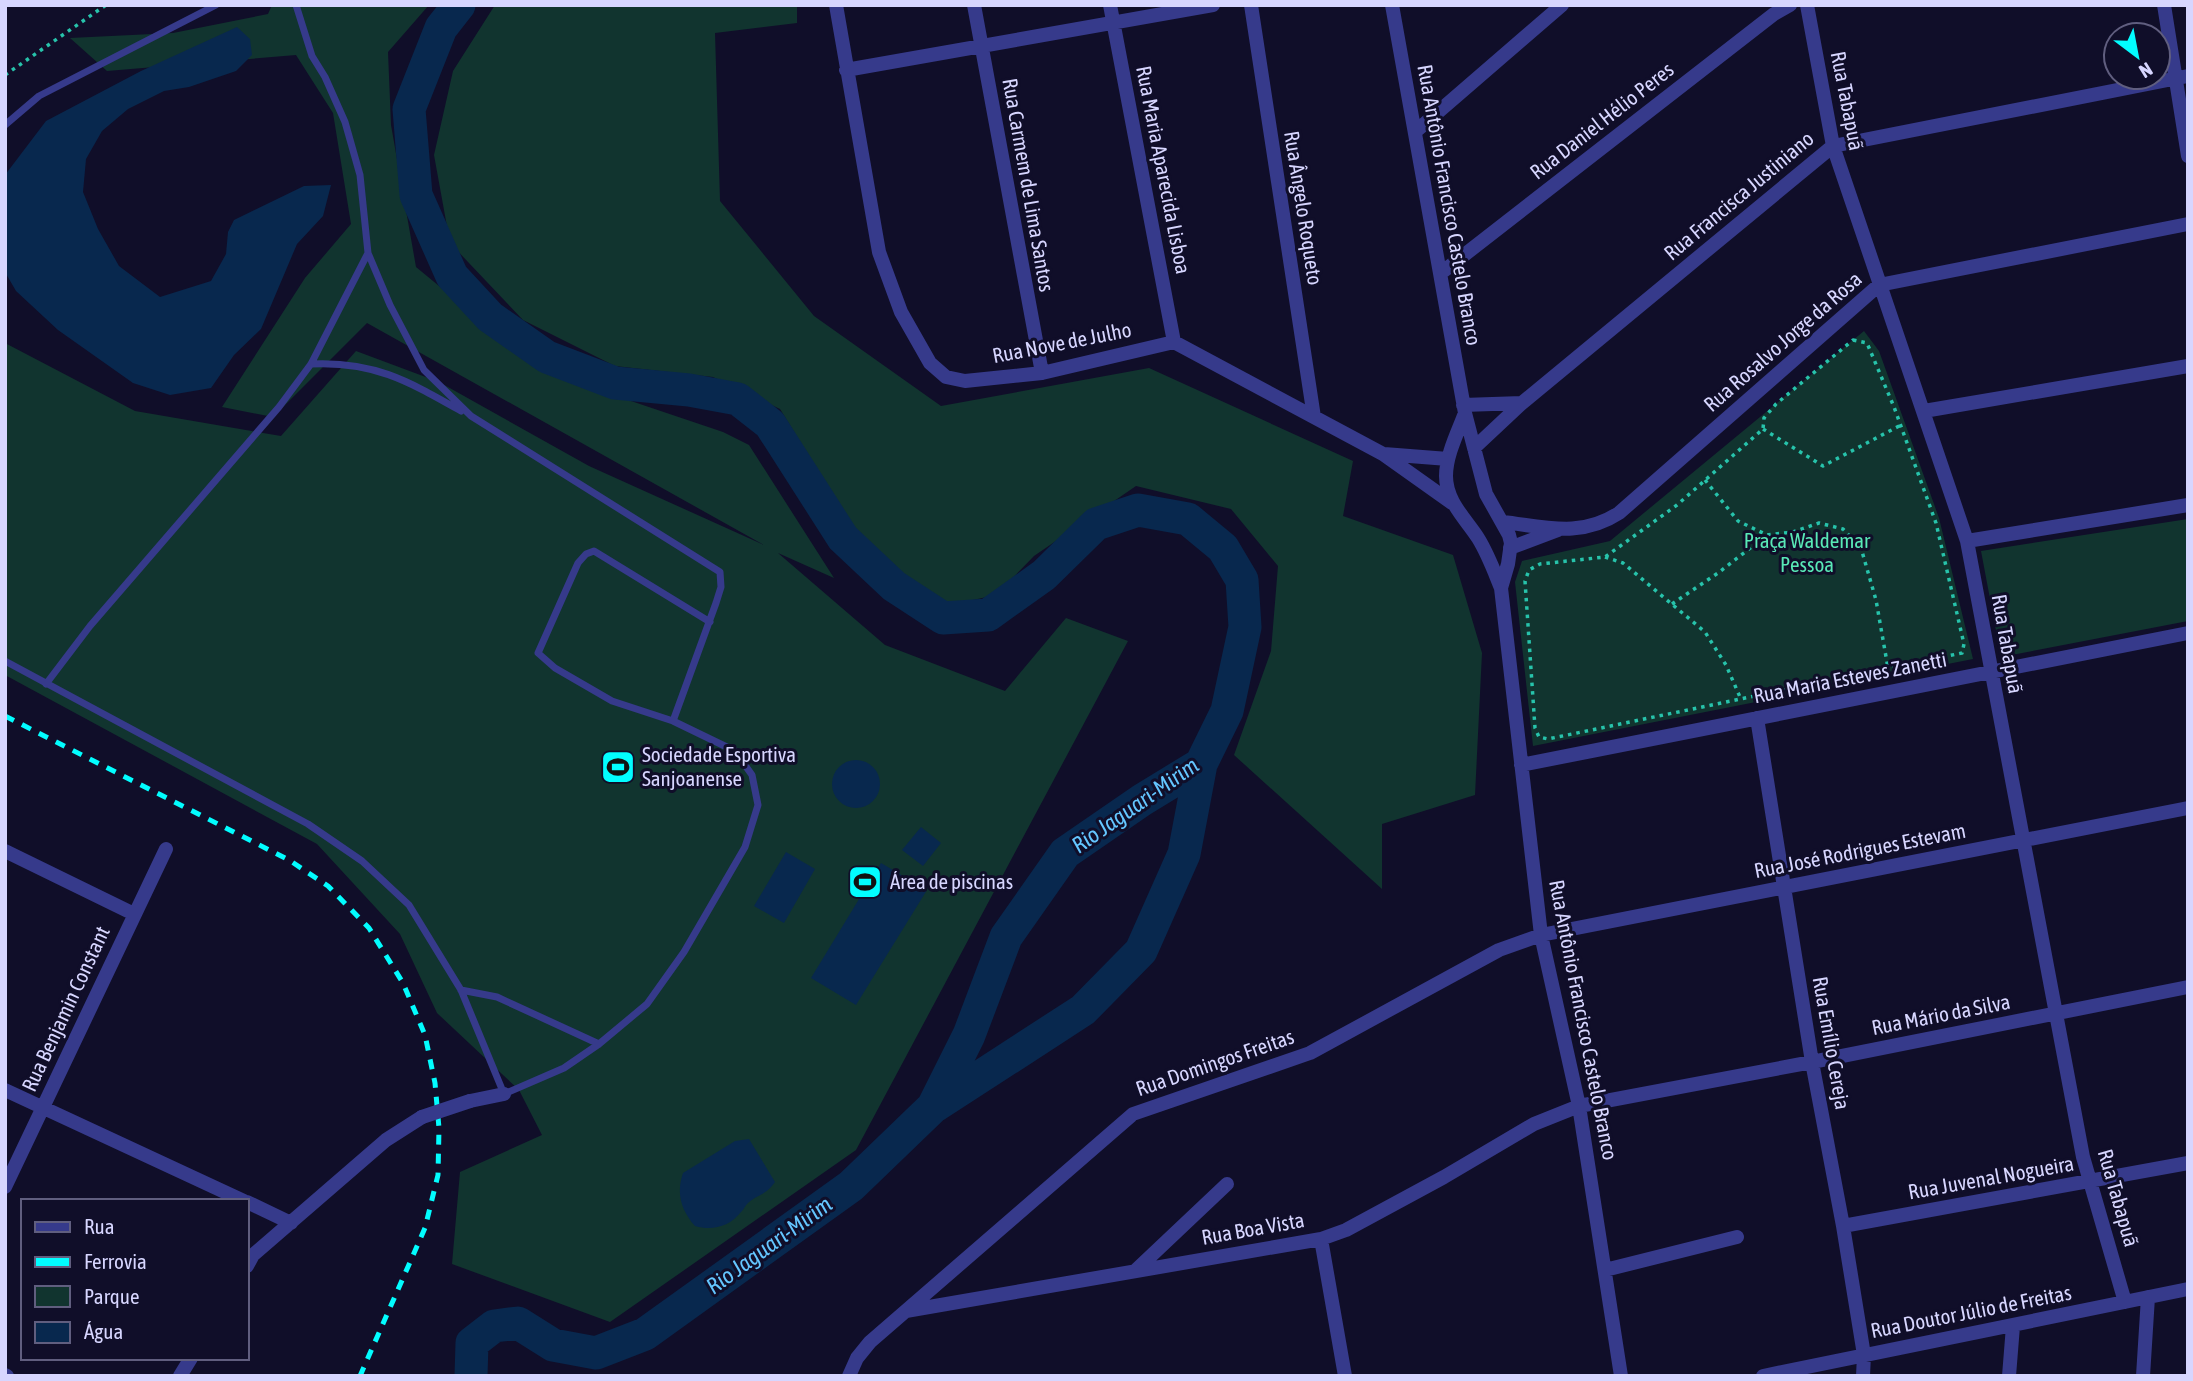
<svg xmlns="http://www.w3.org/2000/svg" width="2193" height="1381" viewBox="0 0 2193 1381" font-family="'Asap Condensed',sans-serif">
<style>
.green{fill:#11342f}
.water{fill:#08284e}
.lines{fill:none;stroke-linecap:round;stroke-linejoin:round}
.river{stroke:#08284e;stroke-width:33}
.path{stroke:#27c3ab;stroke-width:3.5;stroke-dasharray:3.5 5;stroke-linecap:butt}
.service{stroke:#363a8b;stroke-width:7}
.minor{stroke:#363a8b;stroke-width:14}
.rail{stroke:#02fdff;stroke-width:5;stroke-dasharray:10 9;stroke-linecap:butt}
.minor-bridge{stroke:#363a8b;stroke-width:14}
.labels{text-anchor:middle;stroke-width:6;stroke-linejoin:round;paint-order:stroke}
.street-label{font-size:21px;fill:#d7d6ff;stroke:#100e29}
.park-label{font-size:21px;fill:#59e9b7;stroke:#100e29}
.poi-label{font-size:21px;fill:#d7d6ff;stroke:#100e29;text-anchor:start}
.water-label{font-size:23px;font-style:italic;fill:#64c6ff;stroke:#100e29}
</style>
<rect width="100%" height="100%" fill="#100e29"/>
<path class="green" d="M272 5H429L388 52 391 125 416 267 542 371 723 432 749 445 834 578 778 553 885 645 1005 691 1066 618 1128 641 856 1150 610 1322 452 1264 460 1172 542 1135 519 1090 437 1013 400 934 317 844 5 675V343L135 411 281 436 356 351 439 382 589 466 764 545 367 323 273 417 222 407 305 278 351 224 333 113 296 55 107 71 70 38 173 33 268 14Z
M495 5H797V23L715 33 720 201 814 316 941 406 1149 368 1353 461 1343 516 1453 555 1482 653 1475 795 1382 824V889L1234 755 1271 651 1278 566 1231 509 1136 486 1034 556 996 595 941 607 861 541 780 409 713 377 615 366 523 320 450 243 434 155 453 71Z
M1864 331 1879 351 1939 518 1973 659 1533 746 1515 582 1522 561 1610 541Z
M2188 519V621L2001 657 1981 551Z"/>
<path class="water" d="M237 27 250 39 252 55 236 71 189 87 164 91 128 109 102 131 86 159 83 192 98 229 119 266 160 297 211 281 226 254 228 232 234 220 304 186 331 185 323 216 297 244 261 329 234 355 211 388 170 395 133 383 58 330 16 291 5 272V175L46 121 141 71Z
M832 784a24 24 0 1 1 48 0a24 24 0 1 1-48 0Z
M921 827 941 843 923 866 902 850Z
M786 852 815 869 784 923 754 906Z
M881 863 927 890 856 1005 811 978Z
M749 1139 775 1182C764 1197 759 1193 748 1203 747 1203 742 1212 741 1212 729 1227 712 1231 695 1226 681 1210 676 1193 683 1173L735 1141Z"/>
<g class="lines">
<path class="river" d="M459 5 441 28 409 109 416 195 452 276 490 317 547 357 615 383 689 390 738 399 770 424 843 538 894 586 943 618 988 615 1044 575 1096 524 1138 510 1188 519 1223 548 1242 580 1245 627 1227 711 1201 764 1142 800 1065 853 1006 937 969 1035 933 1107 851 1186 645 1334 596 1353 553 1345 518 1323 494 1326 472 1343 471 1376
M935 1106 1083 1010 1141 951 1184 854 1201 764"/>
<path class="path" d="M5 75 106 5
M1853 340 1867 343 1894 407 1936 523 1964 644 1962 653 1548 739 1539 737 1535 728 1525 581 1529 570 1540 564 1605 557 1677 505 1763 429 1764 418 1776 404Z
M1763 429 1823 466 1901 425
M1705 480 1738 521 1767 535 1793 532 1819 523 1843 529 1861 548 1876 600 1888 668
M1605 557 1623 563 1705 632 1726 665 1740 697
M1672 604 1718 573 1767 535"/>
<path class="service" d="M5 125 39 96 216 5
M368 253 390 305 424 370 471 416 720 572 721 587 716 603 673 721
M311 364C374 361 408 381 461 411
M5 661 308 824 362 861 409 905 461 990 504 1094 564 1068 599 1044 647 1004 684 952 745 847 758 805 752 775 735 751 673 721 612 701 555 668 538 653 578 563 586 554 594 551 710 622
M46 684 90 626 279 407 311 364 368 253 360 175 345 122 325 77 312 56 296 5
M461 990 497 997 599 1044"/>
<path class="minor" d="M836 5 879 252 901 312 930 363 946 377 965 381 1042 373 1174 342 1383 454 1452 503
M974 5 1042 373
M1110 5 1174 342
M1251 5 1314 417
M1392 5 1465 413 1486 494 1509 535 1511 543 1508 564 1501 588
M1807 5 1833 146 1967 541 2083 1157 2125 1302
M2164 5 2188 156
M846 70 1213 5
M1415 132 1562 5
M1441 273 1774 14 1790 5
M1463 405 1522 403
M1924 411 2188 366
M1465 413C1458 432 1446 455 1446 476 1446 501 1465 518 1478 538 1488 554 1494 571 1501 588L1541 935 1579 1106 1621 1376
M1474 448 1522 403 1833 146 2188 76
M1384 454 1448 459
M1503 522C1546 527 1581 538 1619 513L1879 285 2188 224
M1967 541 2188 505
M1510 548 1558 530
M1757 718 1812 1062 1843 1226 1864 1355 1863 1376
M1521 765 2188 633
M5 851 134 914
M5 1090 244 1201
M470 1101 504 1094
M5 1187 166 849
M247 1202 291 1223
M1843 1226 2188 1163
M1321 1239 1345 1376
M247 1266 253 1255 386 1140 422 1117
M1136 1270 1227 1184
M1605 1270 1737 1237
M906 1311 1321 1239 1346 1230 1444 1177 1534 1124 1579 1106 1812 1062 2188 987
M5 1375 7 1376
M180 1376 191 1358
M849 1376 857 1358 870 1342 1133 1114 1310 1053 1499 950 1541 935 2188 808
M1763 1376 2188 1289
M2009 1376 2013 1326
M2143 1376 2148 1297"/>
<path class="rail" d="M5 716 289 860 328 886 369 928 403 983 425 1035 435 1083 439 1128 438 1175 425 1228 360 1376"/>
<path class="minor-bridge" d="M422 1117 470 1101"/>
</g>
<defs>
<g id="stadium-square" transform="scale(1.75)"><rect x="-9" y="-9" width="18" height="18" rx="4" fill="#02fdff" stroke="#100e29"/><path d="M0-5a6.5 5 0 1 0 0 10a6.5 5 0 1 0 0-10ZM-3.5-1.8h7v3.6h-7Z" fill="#111"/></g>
</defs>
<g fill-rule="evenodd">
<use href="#stadium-square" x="618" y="767"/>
<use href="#stadium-square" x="865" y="882"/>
</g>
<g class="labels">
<g class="street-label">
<text transform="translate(1847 101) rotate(79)" y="7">Rua Tabapuã</text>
<text transform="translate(1602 121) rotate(-38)" y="7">Rua Daniel Hélio Peres</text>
<text transform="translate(1163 170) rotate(79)" y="7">Rua Maria Aparecida Lisboa</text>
<text transform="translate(1028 185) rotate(80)" y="7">Rua Carmem de Lima Santos</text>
<text transform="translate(1739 196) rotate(-40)" y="7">Rua Francisca Justiniano</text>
<text transform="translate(1449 205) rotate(80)" y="7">Rua Antônio Francisco Castelo Branco</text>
<text transform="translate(1303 208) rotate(81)" y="7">Rua Ângelo Roqueto</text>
<text transform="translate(1783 342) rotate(-41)" y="7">Rua Rosalvo Jorge da Rosa</text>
<text transform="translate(1062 343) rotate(-11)" y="7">Rua Nove de Julho</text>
<text transform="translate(2007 644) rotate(80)" y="7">Rua Tabapuã</text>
<text transform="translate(1850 678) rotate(-11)" y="7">Rua Maria Esteves Zanetti</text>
<text transform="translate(1860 851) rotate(-11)" y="7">Rua José Rodrigues Estevam</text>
<text transform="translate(66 1009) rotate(-65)" y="7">Rua Benjamin Constant</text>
<text transform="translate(1941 1015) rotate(-11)" y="7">Rua Mário da Silva</text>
<text transform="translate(1583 1020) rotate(79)" y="7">Rua Antônio Francisco Castelo Branco</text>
<text transform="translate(1831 1043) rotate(80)" y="7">Rua Emílio Cereja</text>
<text transform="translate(1215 1063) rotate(-19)" y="7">Rua Domingos Freitas</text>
<text transform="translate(1991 1178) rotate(-10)" y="7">Rua Juvenal Nogueira</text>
<text transform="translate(2118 1198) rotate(74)" y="7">Rua Tabapuã</text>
<text transform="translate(1253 1229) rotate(-10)" y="7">Rua Boa Vista</text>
<text transform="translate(1971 1312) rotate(-11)" y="7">Rua Doutor Júlio de Freitas</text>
</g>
<g class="park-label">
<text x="1807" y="548">Praça Waldemar<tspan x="1807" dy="24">Pessoa</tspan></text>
</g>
<g class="poi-label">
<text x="642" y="762">Sociedade Esportiva<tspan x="642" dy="24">Sanjoanense</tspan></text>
<text x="890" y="889">Área de piscinas</text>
</g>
<g class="water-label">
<text transform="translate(1135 805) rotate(-35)" y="8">Rio Jaguari-Mirim</text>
<text transform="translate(769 1245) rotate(-36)" y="8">Rio Jaguari-Mirim</text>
</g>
</g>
<rect width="2193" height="1381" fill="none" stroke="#d7d6ff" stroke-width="14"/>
<rect x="21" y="1199" width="228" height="161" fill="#100e29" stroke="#605e7f" stroke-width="2"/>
<rect x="35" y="1222" width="35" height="10" fill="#363a8b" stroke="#605e7f" stroke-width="2"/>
<text x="84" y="1234" font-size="21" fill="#d7d6ff">Rua</text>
<rect x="35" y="1257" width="35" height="10" fill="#02fdff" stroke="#605e7f" stroke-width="2"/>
<text x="84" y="1269" font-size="21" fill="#d7d6ff">Ferrovia</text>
<rect x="35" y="1286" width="35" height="21" fill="#11342f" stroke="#605e7f" stroke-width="2"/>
<text x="84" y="1304" font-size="21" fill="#d7d6ff">Parque</text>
<rect x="35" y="1322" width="35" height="21" fill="#08284e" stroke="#605e7f" stroke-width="2"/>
<text x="84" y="1339" font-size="21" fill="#d7d6ff">Água</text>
<g transform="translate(2137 56) rotate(148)"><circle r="33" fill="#100e29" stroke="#605e7f" stroke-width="2"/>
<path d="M0-5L12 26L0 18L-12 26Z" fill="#02fdff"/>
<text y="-10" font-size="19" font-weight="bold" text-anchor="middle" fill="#d7d6ff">N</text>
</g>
</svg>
